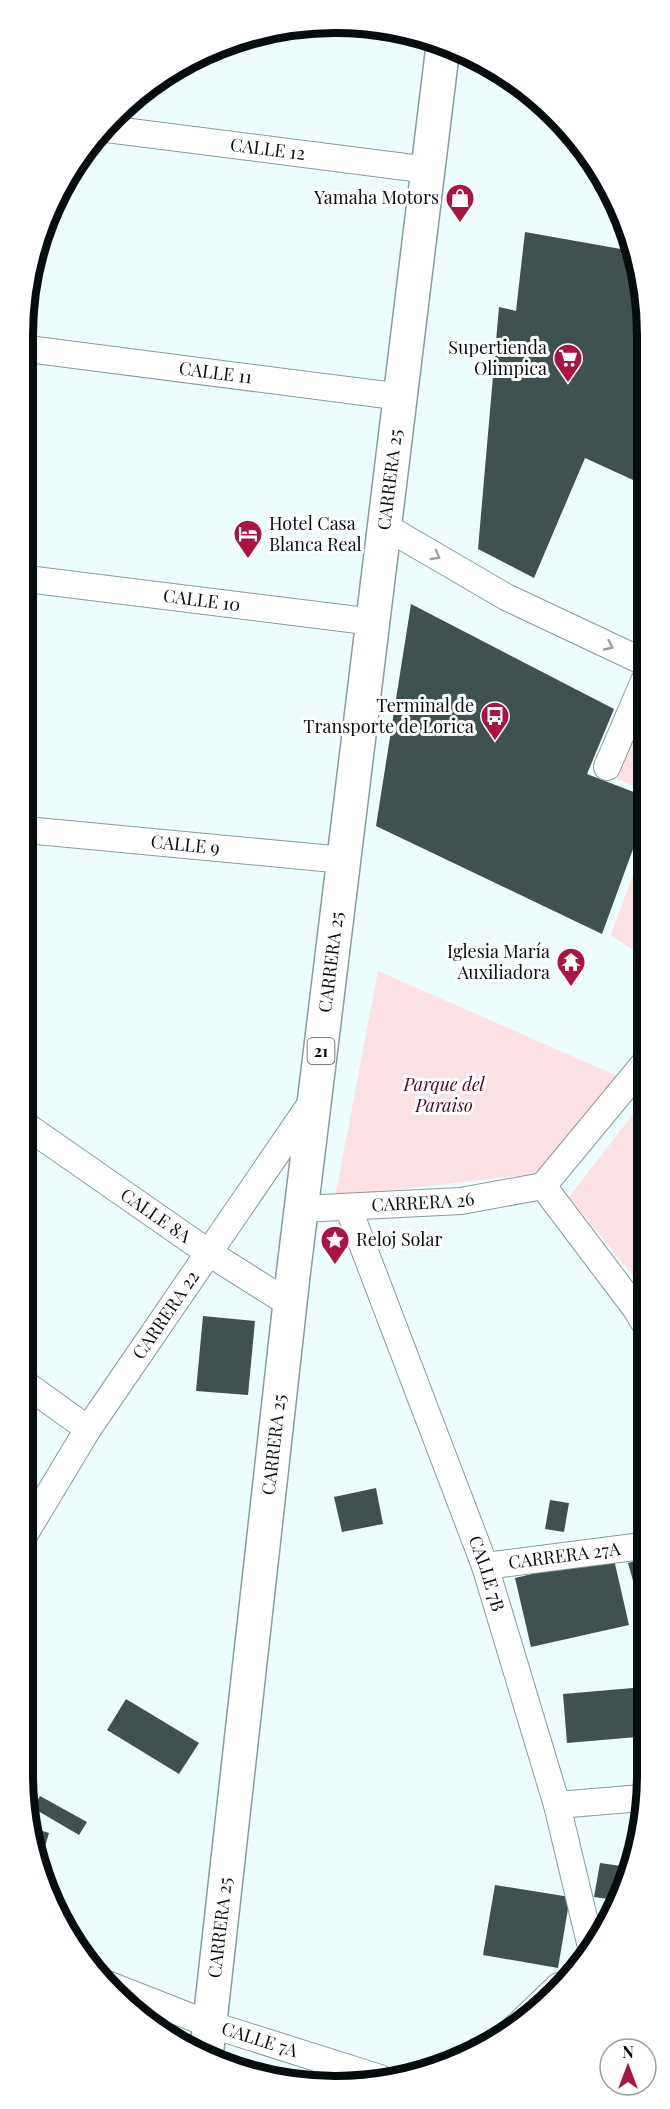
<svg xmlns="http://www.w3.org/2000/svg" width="670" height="2109" viewBox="0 0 670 2109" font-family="'Playfair Display',serif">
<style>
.green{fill:#fbe1e4}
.building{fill:#405152}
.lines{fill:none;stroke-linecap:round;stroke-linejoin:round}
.minor-casing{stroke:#899b9c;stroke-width:28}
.primary-casing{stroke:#899b9c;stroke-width:36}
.minor{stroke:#fff;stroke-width:26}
.primary{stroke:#fff;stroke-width:33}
.oneway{stroke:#9c9e9f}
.labels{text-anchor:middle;stroke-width:6;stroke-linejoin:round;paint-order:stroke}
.shield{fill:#fff;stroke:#515656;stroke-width:1.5}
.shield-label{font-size:16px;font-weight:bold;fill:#070d0e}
.street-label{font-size:18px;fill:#070d0e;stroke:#fff}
.poi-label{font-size:18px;fill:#070d0e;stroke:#fff;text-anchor:end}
.park-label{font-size:18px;font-style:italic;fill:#58021e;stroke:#fff}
.rim{fill:none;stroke:#070d0e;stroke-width:8}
</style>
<rect width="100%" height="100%" fill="#edfdfe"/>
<path class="green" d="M644 711V791L617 779Z
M644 844 643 957 611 935Z
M378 971 620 1077 539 1173 335 1197Z
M643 1101V1288L569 1197Z"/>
<path class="building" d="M525 232 632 251 645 294 644 485 585 458 534 578 478 549 499 307 516 311Z
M411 604 614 709 587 774 644 796V819L602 934 376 826Z
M203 1316 255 1321 248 1395 196 1391Z
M376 1488 383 1524 342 1532 334 1497Z
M550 1500 569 1503 564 1532 545 1529Z
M613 1555 629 1625 531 1647 515 1578Z
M642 1559V1609H641L628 1563Z
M633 1688 637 1737 567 1743 563 1694Z
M126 1699 199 1743 179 1774 107 1730Z
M40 1796 87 1822 79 1835 33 1808Z
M640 1799H642L641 1826 636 1825Z
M33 1828 49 1833 40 1864 35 1835Z
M600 1863 628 1867 615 1900 594 1897Z
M495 1885 570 1897 558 1968 483 1955Z"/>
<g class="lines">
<g class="minor-casing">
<g id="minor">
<path id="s1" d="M107 129 429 170"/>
<path id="s2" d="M28 349 402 397"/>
<path d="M386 527 506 597 644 662"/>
<path id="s3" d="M27 579 374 622"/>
<path d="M607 767 644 681"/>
<path id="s4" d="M26 830 344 860"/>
<path id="s5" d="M25 1125 209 1253 290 1304"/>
<path d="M543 1186 636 1309 643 1321"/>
<path id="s6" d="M348 1207 485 1566 557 1805 592 1951"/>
<path id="s7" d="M301 1209 461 1201 543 1186 643 1065"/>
<path d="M24 1383 88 1429"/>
<path id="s8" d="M23 1537 88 1429 314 1099"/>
<path id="s9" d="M485 1566 642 1546"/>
<path d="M557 1805 642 1798"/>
<path id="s10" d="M102 1982 209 2024 380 2078"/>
<path d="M517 2026 559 1986"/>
</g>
</g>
<g class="primary-casing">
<g id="primary">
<path id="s11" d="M206 2057 293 1276 443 46"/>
</g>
</g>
<use href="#minor" class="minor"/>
<use href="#primary" class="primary"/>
</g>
<defs><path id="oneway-chevron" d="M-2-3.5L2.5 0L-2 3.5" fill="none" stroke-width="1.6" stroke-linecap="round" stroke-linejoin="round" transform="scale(1.5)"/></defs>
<g class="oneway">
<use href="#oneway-chevron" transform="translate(436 556) rotate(30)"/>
<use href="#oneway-chevron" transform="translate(609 646) rotate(25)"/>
</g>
<defs>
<g id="shop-pin" transform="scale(1.5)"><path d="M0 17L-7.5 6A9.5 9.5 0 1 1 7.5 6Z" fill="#a91444" stroke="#fff"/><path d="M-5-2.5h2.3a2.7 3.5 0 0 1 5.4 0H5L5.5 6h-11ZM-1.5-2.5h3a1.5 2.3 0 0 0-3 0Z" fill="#fff"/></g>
<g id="supermarket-pin" transform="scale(1.5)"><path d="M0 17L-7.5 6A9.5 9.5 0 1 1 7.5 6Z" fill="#a91444" stroke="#fff"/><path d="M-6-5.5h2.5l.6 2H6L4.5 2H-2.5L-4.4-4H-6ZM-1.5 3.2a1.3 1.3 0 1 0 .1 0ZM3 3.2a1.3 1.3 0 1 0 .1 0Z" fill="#fff"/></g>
<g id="hotel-pin" transform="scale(1.5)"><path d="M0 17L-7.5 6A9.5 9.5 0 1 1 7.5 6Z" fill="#a91444" stroke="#fff"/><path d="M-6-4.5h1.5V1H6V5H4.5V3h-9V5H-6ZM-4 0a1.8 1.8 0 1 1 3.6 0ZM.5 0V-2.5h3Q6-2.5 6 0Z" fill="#fff"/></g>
<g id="bus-pin" transform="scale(1.5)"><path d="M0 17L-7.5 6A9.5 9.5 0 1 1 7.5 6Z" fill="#a91444" stroke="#fff"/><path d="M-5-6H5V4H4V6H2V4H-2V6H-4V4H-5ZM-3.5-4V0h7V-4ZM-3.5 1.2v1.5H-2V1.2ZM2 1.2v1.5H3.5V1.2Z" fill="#fff"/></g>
<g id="temple-pin" transform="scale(1.5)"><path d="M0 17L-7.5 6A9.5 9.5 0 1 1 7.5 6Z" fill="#a91444" stroke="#fff"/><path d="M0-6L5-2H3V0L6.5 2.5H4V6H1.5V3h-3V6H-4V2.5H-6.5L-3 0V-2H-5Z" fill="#fff"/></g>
<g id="sight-pin" transform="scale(1.5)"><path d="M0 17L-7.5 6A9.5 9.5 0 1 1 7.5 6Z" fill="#a91444" stroke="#fff"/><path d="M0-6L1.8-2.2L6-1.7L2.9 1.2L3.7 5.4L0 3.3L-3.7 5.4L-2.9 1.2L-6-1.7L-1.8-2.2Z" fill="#fff"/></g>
</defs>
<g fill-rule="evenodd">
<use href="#shop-pin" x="460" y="198"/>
<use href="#supermarket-pin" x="568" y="358"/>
<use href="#hotel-pin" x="248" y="534"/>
<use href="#bus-pin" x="495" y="716"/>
<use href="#temple-pin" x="571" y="962"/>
<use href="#sight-pin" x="335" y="1240"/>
</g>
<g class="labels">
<rect class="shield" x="307.5" y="1038" width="27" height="26" rx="4.5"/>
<g class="shield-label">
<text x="321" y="1057">21</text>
</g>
<g class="street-label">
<text dy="6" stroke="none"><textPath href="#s1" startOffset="162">CALLE 12</textPath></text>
<text dy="6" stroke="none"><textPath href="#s2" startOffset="189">CALLE 11</textPath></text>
<text dy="6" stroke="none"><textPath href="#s11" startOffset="1588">CARRERA 25</textPath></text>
<text dy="6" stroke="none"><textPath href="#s3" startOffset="176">CALLE 10</textPath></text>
<text dy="6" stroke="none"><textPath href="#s4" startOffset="160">CALLE 9</textPath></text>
<text dy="6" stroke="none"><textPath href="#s11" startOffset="1102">CARRERA 25</textPath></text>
<text dy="6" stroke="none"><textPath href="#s7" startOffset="122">CARRERA 26</textPath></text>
<text dy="6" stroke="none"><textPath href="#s5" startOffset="159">CALLE 8A</textPath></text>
<text dy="6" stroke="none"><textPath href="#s8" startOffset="264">CARRERA 22</textPath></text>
<text dy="6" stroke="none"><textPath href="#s11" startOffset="616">CARRERA 25</textPath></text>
<text dy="6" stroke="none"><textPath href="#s9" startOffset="80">CARRERA 27A</textPath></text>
<text dy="6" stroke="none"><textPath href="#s6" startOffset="392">CALLE 7B</textPath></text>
<text dy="6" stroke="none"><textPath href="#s11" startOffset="130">CARRERA 25</textPath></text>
<text dy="6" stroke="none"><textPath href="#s10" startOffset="168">CALLE 7A</textPath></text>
</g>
<g class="poi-label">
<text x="439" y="204">Yamaha Motors</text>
<text x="547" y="354">Supertienda<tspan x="547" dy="21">Olimpica</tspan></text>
<text x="269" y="530" text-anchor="start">Hotel Casa<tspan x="269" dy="21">Blanca Real</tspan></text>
<text x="474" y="712">Terminal de<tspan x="474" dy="21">Transporte de Lorica</tspan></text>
<text x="550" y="958">Iglesia María<tspan x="550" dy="21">Auxiliadora</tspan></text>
<text x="356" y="1246" text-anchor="start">Reloj Solar</text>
</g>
<g class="park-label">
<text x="444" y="1091">Parque del<tspan x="444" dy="21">Paraiso</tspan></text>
</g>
</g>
<path d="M0 0H670V2109H0ZM335 33H335A302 302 0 0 1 637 335V1774A302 302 0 0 1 335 2076H335A302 302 0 0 1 33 1774V335A302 302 0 0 1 335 33Z" fill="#fff" fill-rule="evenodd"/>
<path class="rim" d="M335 33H335A302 302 0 0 1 637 335V1774A302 302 0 0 1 335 2076H335A302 302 0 0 1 33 1774V335A302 302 0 0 1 335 33Z"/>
<g transform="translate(628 2067)"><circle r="28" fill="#ffffff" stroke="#9c9e9f" stroke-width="1.5"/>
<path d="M0-4.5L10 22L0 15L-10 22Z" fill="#a91444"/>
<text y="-9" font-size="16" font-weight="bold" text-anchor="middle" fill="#070d0e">N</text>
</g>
</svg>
